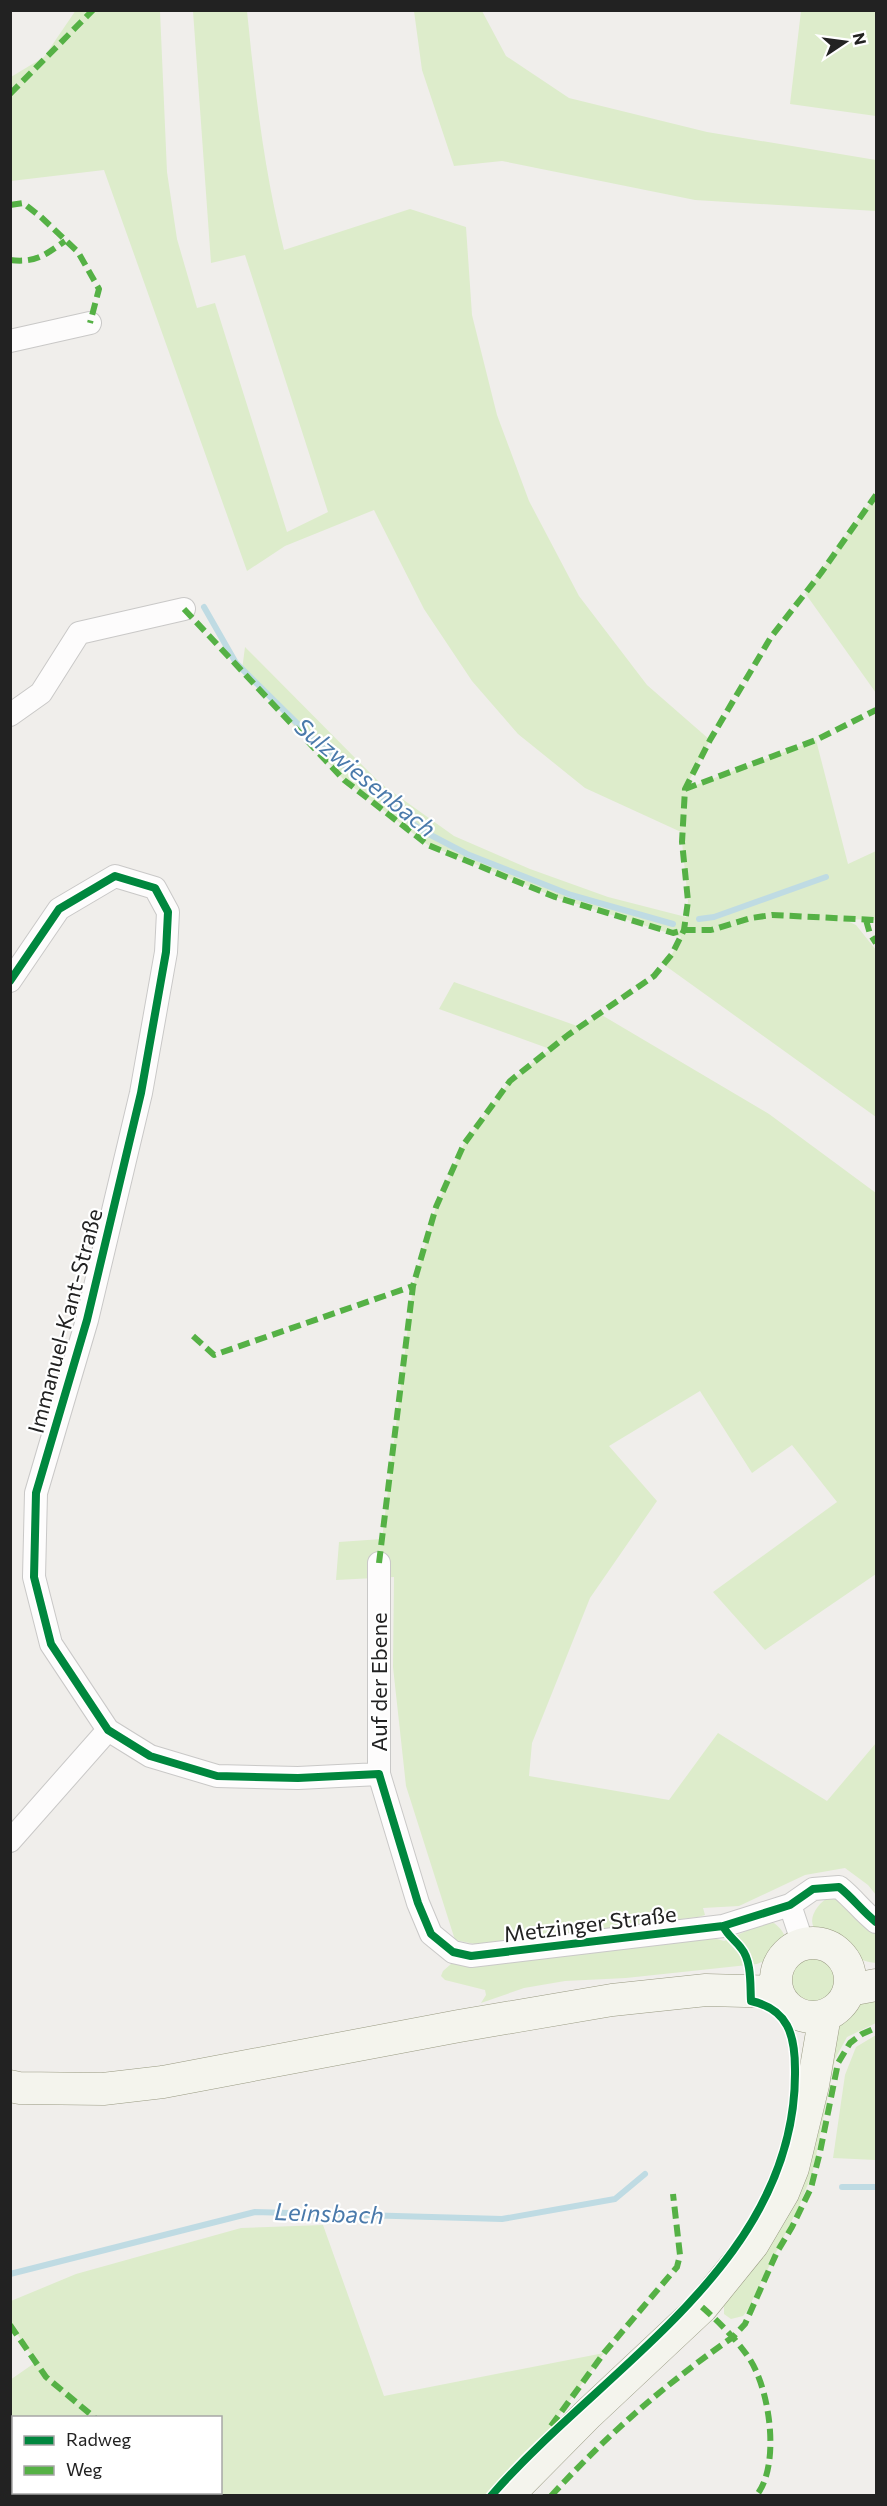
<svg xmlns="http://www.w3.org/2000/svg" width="887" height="2506" viewBox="0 0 887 2506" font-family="Commissioner,sans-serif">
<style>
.grass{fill:#ddeccb;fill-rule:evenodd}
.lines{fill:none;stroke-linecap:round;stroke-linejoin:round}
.stream{stroke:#bfdbe3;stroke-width:6}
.street-casing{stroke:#c9c8c7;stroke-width:24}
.secondary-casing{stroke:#999a82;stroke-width:33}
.street{stroke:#fdfcfc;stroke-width:22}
.secondary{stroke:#f4f4ed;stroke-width:32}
.quiet{stroke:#55b145;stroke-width:6;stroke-dasharray:12 6;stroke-linecap:butt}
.cycleway-casing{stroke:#fff;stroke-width:11}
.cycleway{stroke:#00873e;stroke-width:8}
.labels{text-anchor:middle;stroke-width:4.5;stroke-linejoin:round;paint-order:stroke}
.street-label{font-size:22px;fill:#222;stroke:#fff}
.water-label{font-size:24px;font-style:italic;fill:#4a7aab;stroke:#fff}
</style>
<rect width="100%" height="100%" fill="#f0eeeb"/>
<path class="grass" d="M76 10 160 11 167 172 177 239 197 308 215 303 287 532 328 512 245 255 211 263 193 11H247C255 91 264 171 284 250L410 209 466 227 472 315 497 415 529 501 579 596 647 685 710 740 685 789 816 740 848 864 876 851V920L843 919 856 925 876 950V1117L663 964 672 954 681 937 555 897 428 845 344 780 242 670 245 647 380 783 454 836 530 869 608 897 686 917 688 901 681 832 585 788 518 734 472 681 424 609 374 510 285 546 247 571 104 170 11 181V77L44 57Z
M414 11H482L506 56 569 98 707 132 876 160V211L695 200 502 161 454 166 422 70Z
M801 11H876V116L790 104Z
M876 495V693L805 593Z
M454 982 580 1027 600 1014 769 1114 876 1193V1574L765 1650 713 1592 837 1502 792 1445 752 1473 700 1391 609 1446 657 1501 590 1598 532 1743 529 1776 669 1800 718 1733 827 1801 876 1743V1895L868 1885 845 1868 805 1875 739 1906 703 1908 705 1915 698 1917 475 1944 455 1940 406 1786 393 1667 394 1577 336 1580 339 1542 382 1539 413 1286 436 1207 464 1144 487 1112 510 1081 550 1049 439 1009Z
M829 1897 836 1899 876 1935V1963C855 1961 856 1954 840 1942 834 1937 825 1937 818 1932 804 1921 818 1903 829 1897Z
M774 1923C799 1942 776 1957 757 1964L626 1978 565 1981 524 1988 481 2003 486 1995 485 1990 445 1980 441 1976 443 1971 451 1964 549 1957 710 1937 724 1941 762 1924Z
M792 1980a22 22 0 1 1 44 0a22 22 0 1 1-44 0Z
M876 1996V2023L847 2037 835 2059 813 2171 800 2204 747 2311 743 2316 731 2319 724 2314V2300L840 2017 851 2005Z
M876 2035V2160L833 2158 845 2075 856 2047Z
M323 2225 384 2396 604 2353 537 2446 491 2496 11 2495 10 2380 36 2362 11 2325V2301L76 2274 241 2228ZM14 2418H220V2492H14Z"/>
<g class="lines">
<path class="stream" d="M204 607 236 663 314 740 421 830 467 854 571 895 673 924
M699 919 714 917 826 877
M842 2187H876
M10 2274 255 2212 502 2219 615 2199 645 2174"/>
<g class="street-casing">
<path id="street" d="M10 341 90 323
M10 715 41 693 79 633 184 609
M10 981 59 909 115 876 155 888 168 912 166 952 141 1093 87 1320 36 1493 34 1577 51 1644 108 1730 150 1756 217 1776 298 1778 379 1774
M379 1563V1774L418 1903 431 1934 453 1952 471 1956 723 1926 790 1905 813 1889 839 1887C853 1898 862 1911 876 1922
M10 1841 108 1730
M790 1905 803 1944"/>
</g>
<g class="secondary-casing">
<path id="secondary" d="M776 1980a37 37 0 1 1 74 0a37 37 0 1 1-74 0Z
M849 1990 876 1985
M10 2086 19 2088 103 2089 163 2082 459 2026 612 2000 706 1990 778 1992
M507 2496 588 2414 702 2307 753 2244 783 2193 793 2168 813 2085 825 2015"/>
</g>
<use href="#street" class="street"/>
<use href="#secondary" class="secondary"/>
<path class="quiet" d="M10 94 93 10
M10 205 23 203 41 217 78 252 99 289 90 323
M10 260C36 263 45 255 65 241
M184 609 344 780 428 845 555 897 673 933 684 930H711L751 918 772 915 876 920
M685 789 816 740 876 710
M866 920 870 934 876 943
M193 1336 214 1355 413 1286
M379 1563 413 1286 436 1207 464 1144 510 1081 568 1035 654 976 672 954 684 930 688 901 682 842 685 789 710 740 771 637 821 573 876 495
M702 2307C720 2323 736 2339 749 2358 770 2389 781 2466 756 2496
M10 2325 46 2377 95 2418
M551 2426 604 2353 677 2267 680 2255 673 2194
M173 2492 176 2496
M551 2496C608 2434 664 2385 733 2337L745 2324 777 2252 792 2227 811 2188 820 2152 838 2063 850 2043 862 2034 876 2028"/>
<g class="cycleway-casing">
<path id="cycleway" d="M10 981 59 909 115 876 155 888 168 912 166 952 141 1093 87 1320 36 1493 34 1577 51 1644 108 1730 150 1756 217 1776 298 1778 379 1774 418 1903 431 1934 453 1952 471 1956 723 1926 790 1905 813 1889 839 1887C853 1898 862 1911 876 1922
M491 2496C604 2366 798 2262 795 2069 795 2035 788 2009 751 2001 750 1985 752 1961 741 1948 734 1939 728 1936 723 1926"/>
</g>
<use href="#cycleway" class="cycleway"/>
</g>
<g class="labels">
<g class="street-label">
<text transform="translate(65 1321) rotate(-75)" y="8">Immanuel-Kant-Straße</text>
<text transform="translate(379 1682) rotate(-90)" y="8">Auf der Ebene</text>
<text transform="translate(590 1924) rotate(-7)" y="8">Metzinger Straße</text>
</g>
<g class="water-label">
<text transform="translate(365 778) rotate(39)" y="8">Sulzwiesenbach</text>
<text transform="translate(329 2214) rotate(2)" y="8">Leinsbach</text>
</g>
</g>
<rect width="887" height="2506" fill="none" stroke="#222222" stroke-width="24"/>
<rect x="12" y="2416" width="210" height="78" fill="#ffffff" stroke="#a7a7a7" stroke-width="1.5"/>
<rect x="24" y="2436" width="30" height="9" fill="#00873e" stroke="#a7a7a7" stroke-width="1.5"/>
<text x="66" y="2446" font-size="18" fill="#222222">Radweg</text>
<rect x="24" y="2466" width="30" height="9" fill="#55b145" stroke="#a7a7a7" stroke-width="1.5"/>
<text x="66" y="2476" font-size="18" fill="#222222">Weg</text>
<g transform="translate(845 42) rotate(77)" stroke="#ffffff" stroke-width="4.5" paint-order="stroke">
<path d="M0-4.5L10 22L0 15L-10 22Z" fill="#222222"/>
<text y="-9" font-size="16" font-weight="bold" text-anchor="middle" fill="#222222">N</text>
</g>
</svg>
